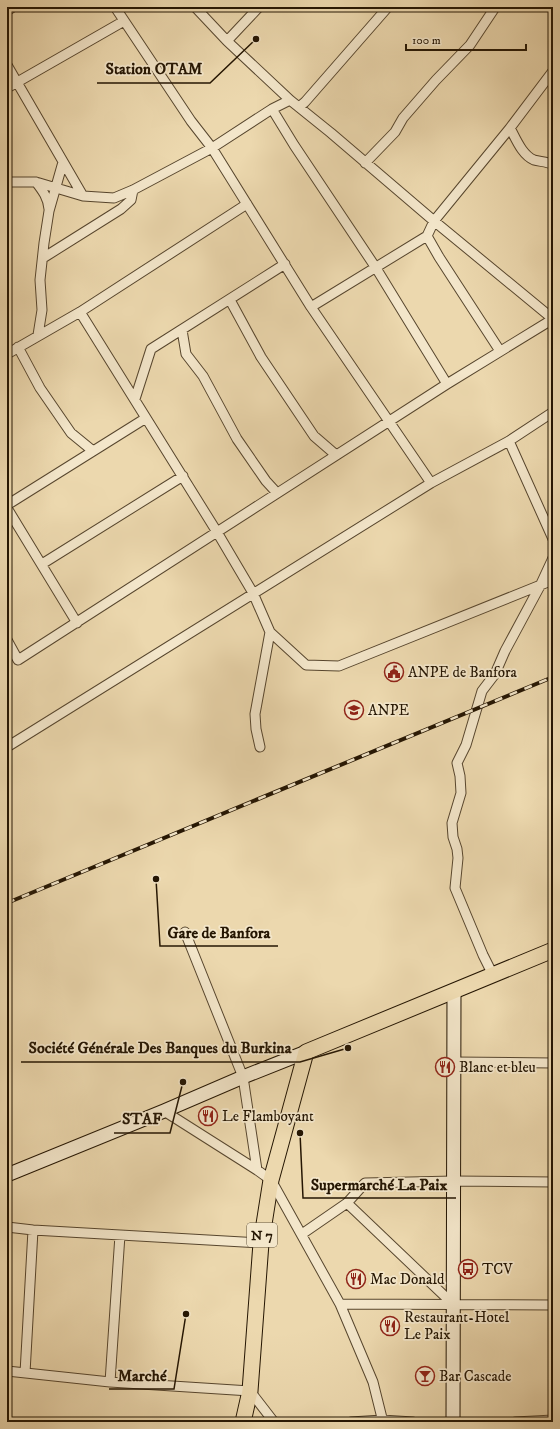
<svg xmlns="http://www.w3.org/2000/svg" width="560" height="1429" viewBox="0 0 560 1429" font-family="'IM FELL DW Pica',serif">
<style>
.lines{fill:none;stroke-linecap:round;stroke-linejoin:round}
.minor-casing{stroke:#57462e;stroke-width:11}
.secondary-casing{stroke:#251603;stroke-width:15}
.trunk-casing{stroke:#251603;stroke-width:17}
.minor{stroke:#f3e6ca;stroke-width:9}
.secondary{stroke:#f3e6ca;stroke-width:13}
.trunk{stroke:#ecd8ae;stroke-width:15}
.rail-casing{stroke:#251603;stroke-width:4}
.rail{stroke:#f3e6ca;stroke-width:2.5;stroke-dasharray:8;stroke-linecap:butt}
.labels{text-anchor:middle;stroke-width:3.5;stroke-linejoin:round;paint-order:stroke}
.shield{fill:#f3e6ca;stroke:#63543f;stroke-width:1}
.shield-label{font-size:14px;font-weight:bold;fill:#251603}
.poi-label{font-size:15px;fill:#251603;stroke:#f3e6ca;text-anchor:start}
.leader{fill:none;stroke:#251603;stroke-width:1.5}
.callout-dot{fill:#251603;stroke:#f3e6ca;stroke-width:1.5}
.callout-label{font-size:16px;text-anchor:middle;font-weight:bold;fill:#251603;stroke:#f3e6ca;stroke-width:3.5;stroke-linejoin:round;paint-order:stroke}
</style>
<rect width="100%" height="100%" fill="#ecd8ae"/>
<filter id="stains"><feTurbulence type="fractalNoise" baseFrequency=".005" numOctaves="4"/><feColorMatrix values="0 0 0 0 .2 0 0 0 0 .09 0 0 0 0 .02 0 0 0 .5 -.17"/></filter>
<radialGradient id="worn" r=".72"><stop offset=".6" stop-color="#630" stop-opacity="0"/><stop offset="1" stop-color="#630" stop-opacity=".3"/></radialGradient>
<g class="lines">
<g class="minor-casing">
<path id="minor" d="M115 7 191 121 212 148 311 307 431 483
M195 7 227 41 290 100 331 133 434 221 553 319
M7 11 13 7
M227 41 259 7
M7 65 83 196
M7 88 124 21
M299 107 305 102 388 7
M272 109 294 145 376 268 447 384
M510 128C516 139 522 155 534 160 540 162 547 161 553 165
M365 163 395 132 403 118 436 80 470 45 494 9
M7 182H36L83 196 114 198 133 190 212 148 272 109 290 100
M36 182C43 191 48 198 49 209
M427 236 439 257 500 351
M43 258 121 209 131 200 133 190
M230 300 261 357 314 436 336 455
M311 307 427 236 434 221 510 128 553 71
M80 312 217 532 253 593 270 632 306 665 339 666 553 580
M182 330 186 354 203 376 237 439 266 481 277 493
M38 335 42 310 40 280 44 243 49 211 63 162
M18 347 40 388 71 433 93 451
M7 354 80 312 247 204
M135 399 151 349 285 264
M509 441 553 539
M7 505 146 418
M7 508 77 623
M42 564 183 476
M7 640 18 660 447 384 553 319
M7 747 431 483 509 441 553 412
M260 747 256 729 255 714 270 632
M185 932 243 1077 257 1170
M493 975 483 955 455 888 458 858 457 849 453 837 452 823 461 793 460 776 457 763 466 745 482 691 495 674 505 651 540 586 553 558
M454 1062 553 1063
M164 1111 257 1170 271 1180 340 1304 373 1382 383 1422
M347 1203 454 1305
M7 1227 33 1230 261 1243
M302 1234 347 1203 365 1183 454 1181 553 1182
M340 1304 553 1305
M7 1371 110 1382 250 1391 274 1422
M25 1373 33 1230
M110 1382 120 1235
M351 1422 382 1420 413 1422
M515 1422 553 1420"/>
</g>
<g class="secondary-casing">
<path id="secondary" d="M7 1175 164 1111 243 1077 306 1052
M453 1422 454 991"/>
</g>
<g class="trunk-casing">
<path id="trunk" d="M243 1422 250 1391 261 1243 271 1180 306 1052 553 950"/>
</g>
<use href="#minor" class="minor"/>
<use href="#secondary" class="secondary"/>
<use href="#trunk" class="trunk"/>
<g class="rail-casing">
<path id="rail" d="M7 903 553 677"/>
</g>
<use href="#rail" class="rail"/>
</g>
<defs>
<g id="civic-ring" transform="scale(1)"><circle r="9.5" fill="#f3e6ca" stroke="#8f2418" stroke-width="1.5"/><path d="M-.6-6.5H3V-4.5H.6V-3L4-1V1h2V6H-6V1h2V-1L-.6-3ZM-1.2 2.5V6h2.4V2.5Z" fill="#8f2418"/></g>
<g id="school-ring" transform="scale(1)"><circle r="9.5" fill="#f3e6ca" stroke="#8f2418" stroke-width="1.5"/><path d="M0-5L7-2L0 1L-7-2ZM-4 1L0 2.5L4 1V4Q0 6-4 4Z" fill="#8f2418"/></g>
<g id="restaurant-ring" transform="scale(1)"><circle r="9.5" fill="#f3e6ca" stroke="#8f2418" stroke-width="1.5"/><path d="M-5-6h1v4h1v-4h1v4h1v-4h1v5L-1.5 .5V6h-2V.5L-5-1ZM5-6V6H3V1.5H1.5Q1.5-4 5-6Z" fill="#8f2418"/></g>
<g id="bus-ring" transform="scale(1)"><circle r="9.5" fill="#f3e6ca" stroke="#8f2418" stroke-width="1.5"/><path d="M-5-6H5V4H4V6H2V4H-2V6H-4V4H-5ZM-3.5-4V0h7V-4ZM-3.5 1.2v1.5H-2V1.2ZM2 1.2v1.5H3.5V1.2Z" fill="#8f2418"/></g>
<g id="bar-ring" transform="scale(1)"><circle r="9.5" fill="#f3e6ca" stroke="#8f2418" stroke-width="1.5"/><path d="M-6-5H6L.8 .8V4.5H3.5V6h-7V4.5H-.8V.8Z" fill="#8f2418"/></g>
</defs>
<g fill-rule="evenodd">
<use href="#civic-ring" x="394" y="672"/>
<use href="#school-ring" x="354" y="710"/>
<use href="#restaurant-ring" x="445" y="1067"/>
<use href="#restaurant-ring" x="208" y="1116"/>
<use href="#bus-ring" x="468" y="1269"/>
<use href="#restaurant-ring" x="356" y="1279"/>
<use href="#restaurant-ring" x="390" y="1326"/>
<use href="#bar-ring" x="425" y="1376"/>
</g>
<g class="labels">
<rect class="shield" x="247" y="1223" width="30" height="24" rx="3"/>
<g class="shield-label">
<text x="262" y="1240">N 7</text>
</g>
<g class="poi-label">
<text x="408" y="677">ANPE de Banfora</text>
<text x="368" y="715">ANPE</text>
<text x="459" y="1072">Blanc et bleu</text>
<text x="222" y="1121">Le Flamboyant</text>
<text x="482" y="1274">TCV</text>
<text x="370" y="1284">Mac Donald</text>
<text x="404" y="1322">Restaurant-Hotel<tspan x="404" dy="17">Le Paix</tspan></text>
<text x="439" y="1381">Bar Cascade</text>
</g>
</g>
<path class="leader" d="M256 39L210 83H97M156 879L160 946H278M348 1048L300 1062H21M183 1082L170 1133H114M300 1133L303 1198H456M186 1314L174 1389H109"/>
<g class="callout-dot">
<circle cx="256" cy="39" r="4"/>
<circle cx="156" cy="879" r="4"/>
<circle cx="348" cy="1048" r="4"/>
<circle cx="183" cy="1082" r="4"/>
<circle cx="300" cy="1133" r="4"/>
<circle cx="186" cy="1314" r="4"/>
</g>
<g class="callout-label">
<text x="154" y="74">Station OTAM</text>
<text x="219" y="938">Gare de Banfora</text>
<text x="160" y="1053">Société Générale Des Banques du Burkina</text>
<text x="142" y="1124">STAF</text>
<text x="379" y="1190">Supermarché La Paix</text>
<text x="142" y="1381">Marché</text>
</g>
<rect width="560" height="1429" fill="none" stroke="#ecd8ae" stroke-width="24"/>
<rect x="8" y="8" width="544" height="1413" fill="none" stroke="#251603" stroke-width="2"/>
<rect x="12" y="12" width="536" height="1405" fill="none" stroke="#251603"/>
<path d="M406 44v6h120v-6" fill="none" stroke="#251603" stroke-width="2"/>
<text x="412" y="44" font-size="12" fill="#251603" stroke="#f3e6ca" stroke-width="3" paint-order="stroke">100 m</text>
<rect width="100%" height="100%" filter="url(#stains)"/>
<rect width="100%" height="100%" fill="url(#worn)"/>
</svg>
